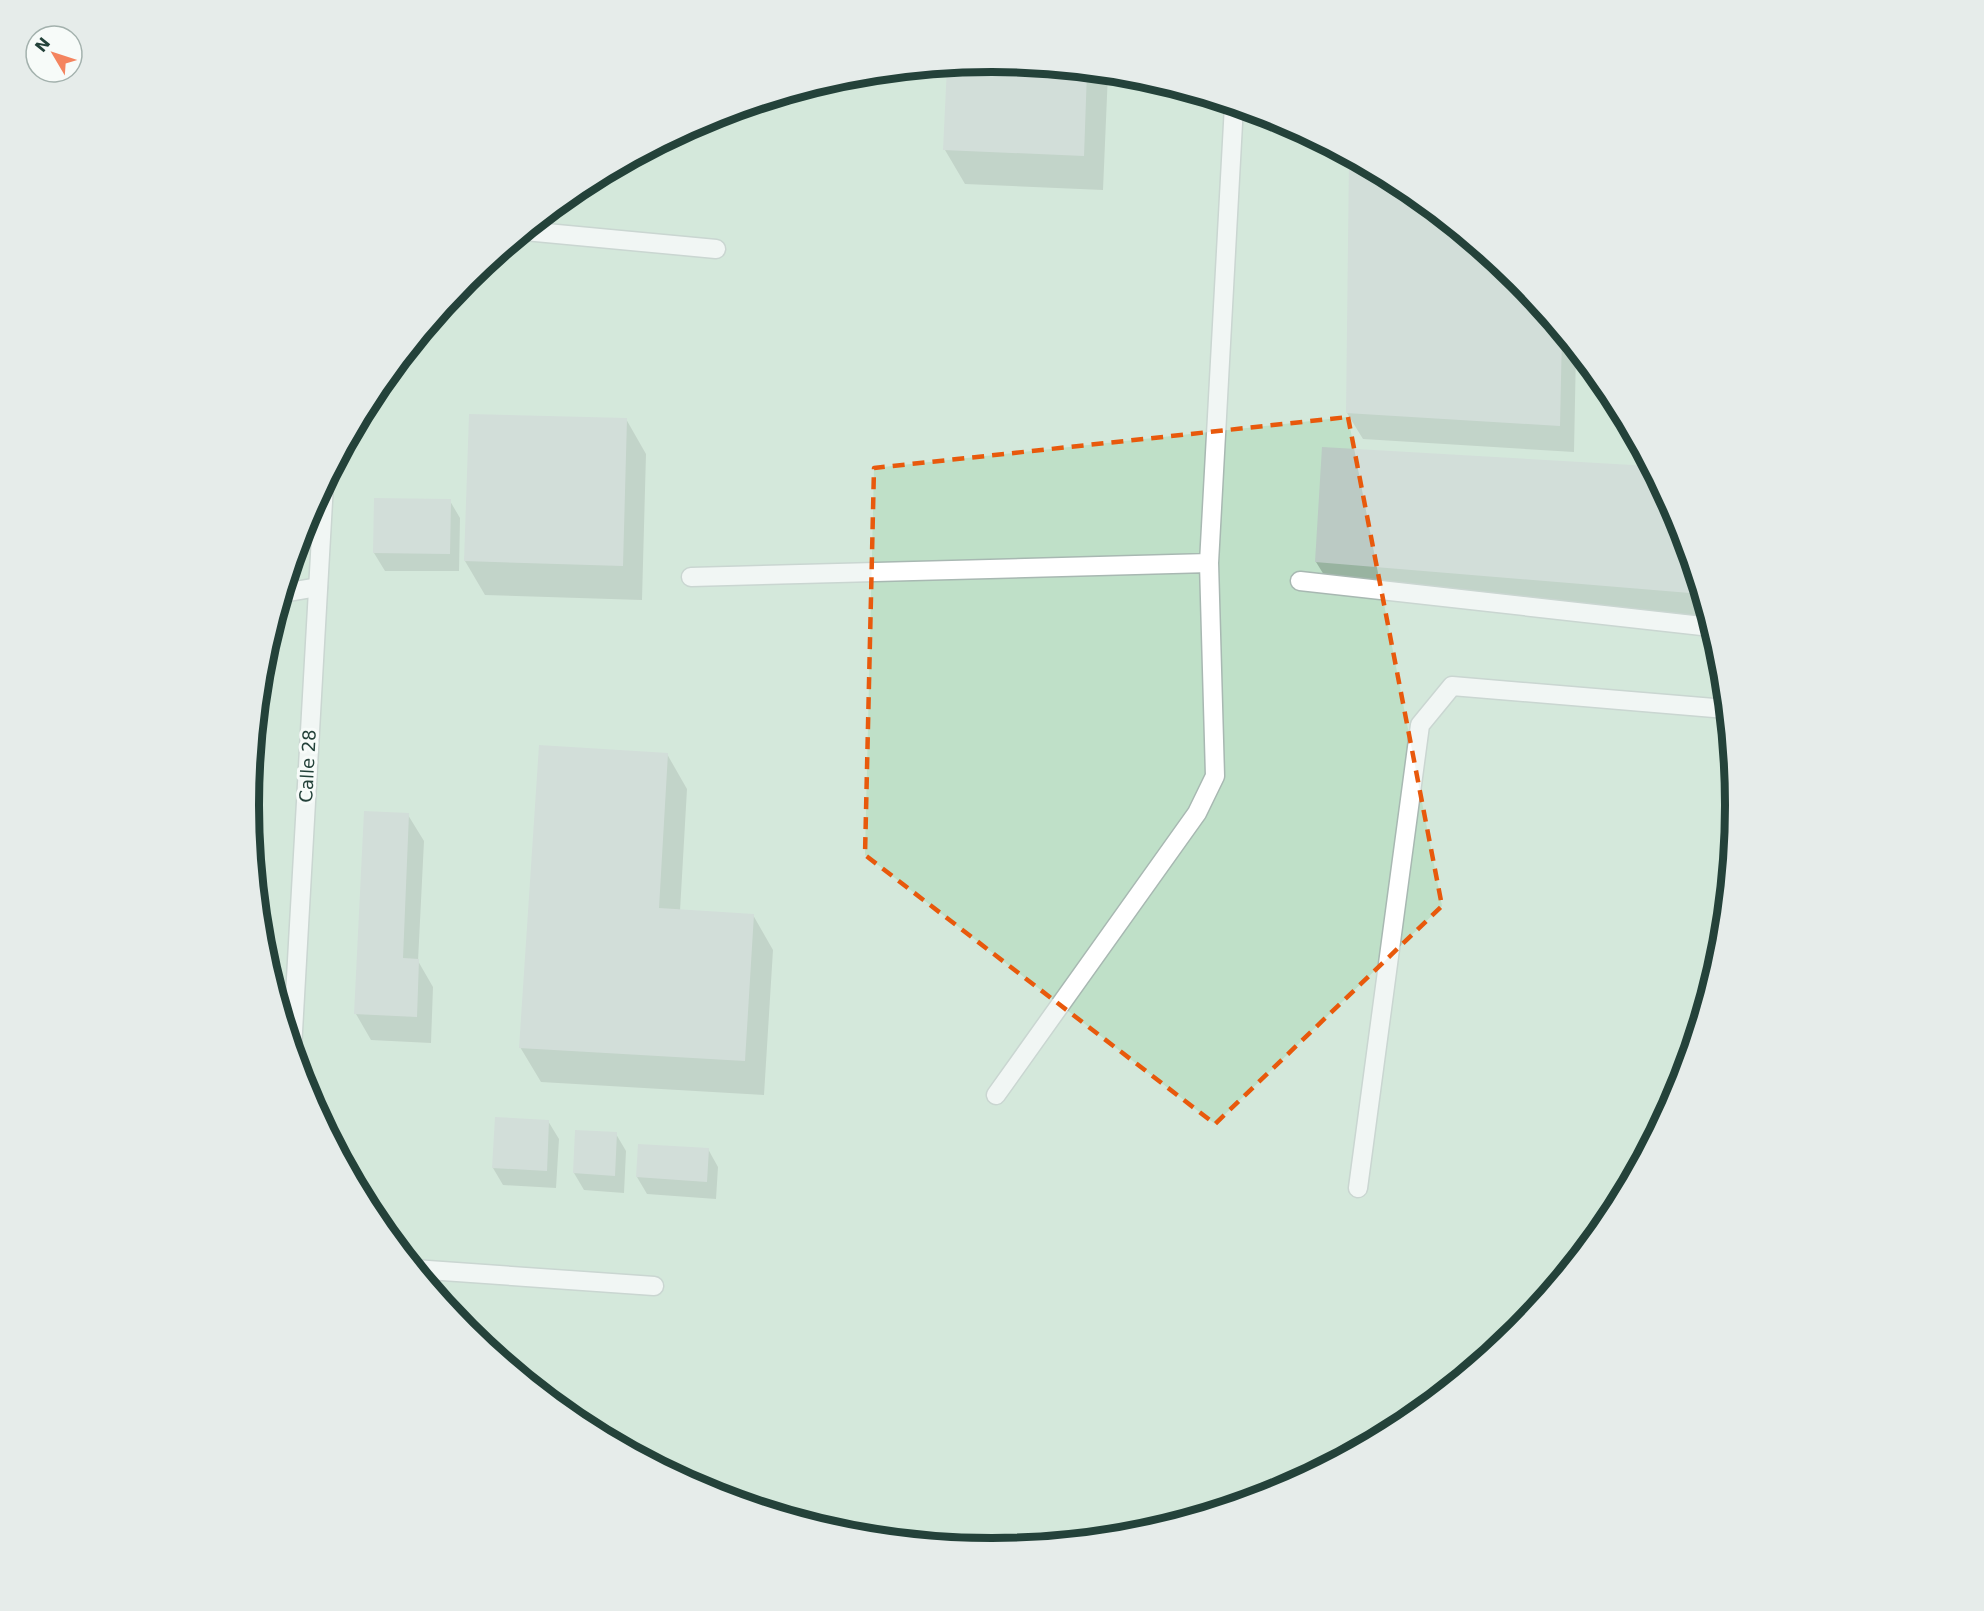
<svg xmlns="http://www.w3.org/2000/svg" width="1984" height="1611" viewBox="0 0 1984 1611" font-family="'DejaVu Sans',sans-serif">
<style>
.green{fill:#bfe0c8}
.shadow{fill:#0003}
.building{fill:#bbcac4}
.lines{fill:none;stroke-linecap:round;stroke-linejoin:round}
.lane-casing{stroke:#a8b8b2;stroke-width:21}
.street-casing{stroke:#a8b8b2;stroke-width:21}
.lane{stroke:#fff;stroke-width:18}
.street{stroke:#fff;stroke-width:18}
.marked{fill:none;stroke:#e8590c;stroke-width:4.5;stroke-dasharray:12 8;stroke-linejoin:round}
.labels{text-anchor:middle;stroke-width:6;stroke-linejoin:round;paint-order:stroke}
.street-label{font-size:18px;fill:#24423a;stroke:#f7fbf9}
.rim{fill:none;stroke:#24423a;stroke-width:8}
</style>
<rect width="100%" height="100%" fill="#e6efeb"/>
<path class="green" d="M250 805a742 742 0 1 1 1484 0a742 742 0 1 1-1484 0Z"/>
<path class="shadow" d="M992 62 1108 73 1103 190 965 184 945 150 949 66Z
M1351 158 1406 187 1518 280 1576 350 1574 452 1363 439 1347 413Z
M626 419 646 454 642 600 485 595 465 561Z
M1323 448 1651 467 1679 521 1709 620 1332 588 1316 562Z
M375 500 450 501 460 518 459 571H385L374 553Z
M667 754 687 789 680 911 753 915 773 950 764 1095 541 1082 520 1047Z
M408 815 424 841 418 961 433 987 431 1043 371 1040 356 1014Z
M548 1121 559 1139 556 1188 503 1185 493 1168Z
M616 1134 626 1151 624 1193 584 1190 574 1173Z
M708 1149 718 1167 716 1199 647 1194 637 1177Z"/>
<path class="building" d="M992 62 1087 71 1084 156 943 150 947 66Z
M1349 157 1406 187 1518 280 1562 332 1560 426 1346 413Z
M469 414 627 418 623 566 464 561Z
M1322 447 1650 466 1679 521 1702 594 1315 562Z
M374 498 451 499 450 554 373 553Z
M539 745 668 753 659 908 754 914 745 1061 519 1048Z
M364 811 409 813 403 958 419 959 417 1017 354 1014Z
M495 1117 549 1120 547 1171 492 1168Z
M575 1130 617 1132 615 1176 573 1173Z
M638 1144 709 1148 707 1182 636 1177Z"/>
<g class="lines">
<g class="lane-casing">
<path id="lane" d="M1168 85 1197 94
M525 231 716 249
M691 577 1209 563 1234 105
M1300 581 1711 627
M283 593 318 587
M996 1095 1197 813 1215 776 1209 563
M1358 1188 1420 725 1452 686 1726 709
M414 1269 654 1286"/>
</g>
<g class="street-casing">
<path id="street" d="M292 1049 324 484"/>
</g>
<use href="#lane" class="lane"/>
<use href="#street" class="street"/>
</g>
<path d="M0 0H1984V1611H0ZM1348 417 1442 906 1215 1124 865 855 874 468Z" fill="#e6efeb" fill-opacity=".55" fill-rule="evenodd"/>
<path class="marked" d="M1348 417 1442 906 1215 1124 865 855 874 468Z"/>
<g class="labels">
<g class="street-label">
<text transform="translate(308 766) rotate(-87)" y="6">Calle 28</text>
</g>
</g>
<path d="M0 0H1984V1611H0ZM259 805a733 733 0 1 1 1466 0a733 733 0 1 1-1466 0Z" fill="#e6ecea" fill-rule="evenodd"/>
<path class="rim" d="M259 805a733 733 0 1 1 1466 0a733 733 0 1 1-1466 0Z"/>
<g transform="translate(54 54) rotate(309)"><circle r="28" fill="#f7fbf9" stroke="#a3b1ad" stroke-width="1.5"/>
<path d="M0-4.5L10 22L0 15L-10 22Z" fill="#f4845f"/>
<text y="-9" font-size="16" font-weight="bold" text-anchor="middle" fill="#24423a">N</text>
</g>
</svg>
